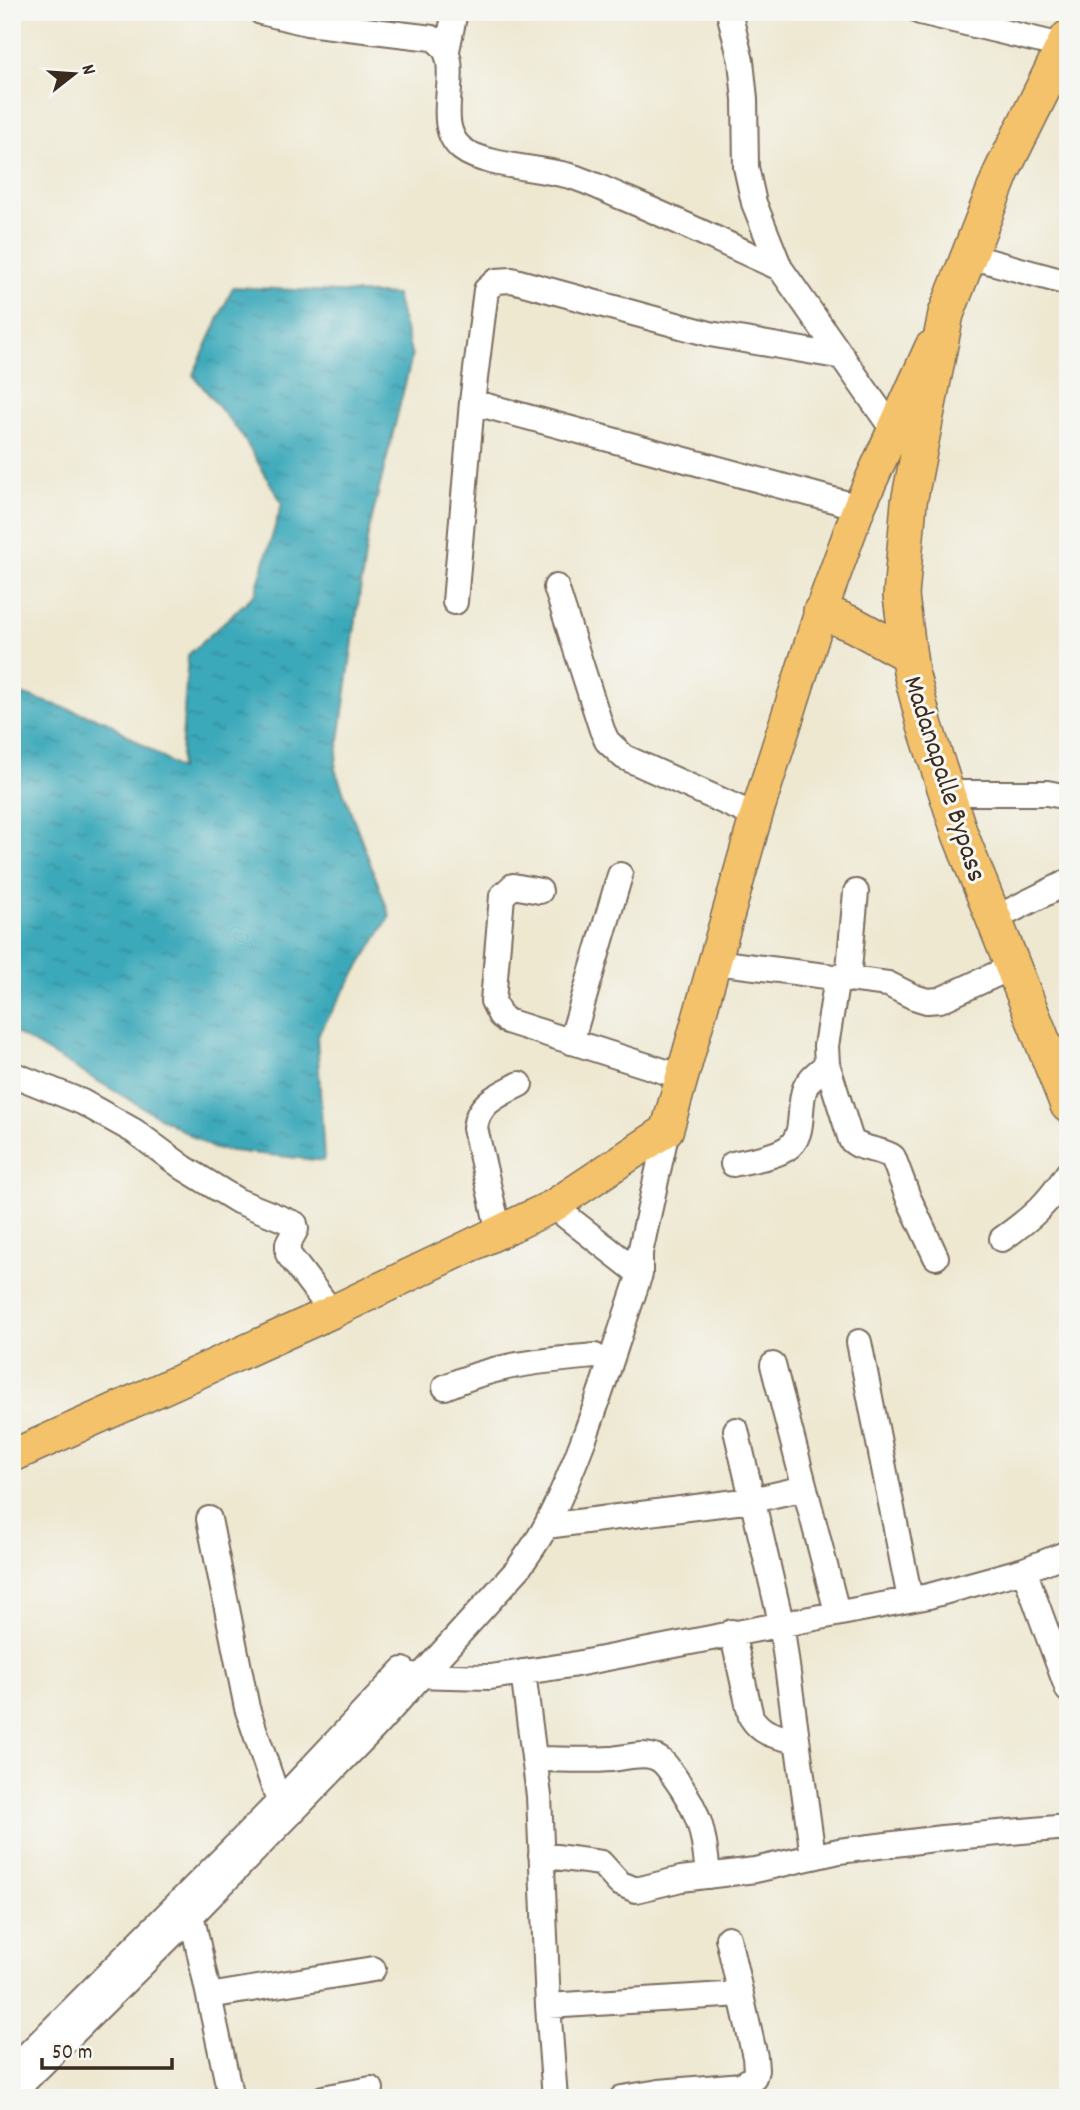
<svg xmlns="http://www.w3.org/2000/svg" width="1080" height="2110" viewBox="0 0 1080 2110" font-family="Dekko,sans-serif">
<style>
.water{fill:url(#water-ripples);stroke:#3b6a6c;stroke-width:2}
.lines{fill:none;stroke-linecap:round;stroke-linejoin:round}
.minor-casing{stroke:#7a6c5d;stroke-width:28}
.major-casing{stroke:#7a6c5d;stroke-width:35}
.highway-casing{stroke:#7a6c5d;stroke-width:38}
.minor{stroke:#fff;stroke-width:24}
.major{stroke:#f3c26a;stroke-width:32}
.highway{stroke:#f3c26a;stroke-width:35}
.labels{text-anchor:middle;stroke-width:6;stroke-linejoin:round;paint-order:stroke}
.street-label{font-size:28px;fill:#3b2a1e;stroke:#f6f6f2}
</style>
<defs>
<pattern id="water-ripples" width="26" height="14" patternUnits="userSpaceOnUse" patternTransform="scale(1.75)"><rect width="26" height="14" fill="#3ba9ba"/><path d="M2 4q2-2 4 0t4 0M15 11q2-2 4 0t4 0" fill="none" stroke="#338a97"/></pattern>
</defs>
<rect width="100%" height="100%" fill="#f6f6f2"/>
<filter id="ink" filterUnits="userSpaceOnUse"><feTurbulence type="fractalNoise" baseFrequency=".0143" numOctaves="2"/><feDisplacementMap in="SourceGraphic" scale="14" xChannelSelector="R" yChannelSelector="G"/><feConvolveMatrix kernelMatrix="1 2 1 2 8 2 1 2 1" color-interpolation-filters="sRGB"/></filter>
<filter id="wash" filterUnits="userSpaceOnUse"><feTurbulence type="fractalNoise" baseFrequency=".00686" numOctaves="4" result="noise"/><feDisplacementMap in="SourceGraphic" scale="28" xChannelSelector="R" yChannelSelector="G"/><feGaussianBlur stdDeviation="1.57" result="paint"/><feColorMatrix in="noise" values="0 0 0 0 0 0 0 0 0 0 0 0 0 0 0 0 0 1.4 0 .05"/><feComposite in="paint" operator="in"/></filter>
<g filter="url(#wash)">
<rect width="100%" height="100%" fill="#eee8d1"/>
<path class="water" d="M233 287 396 295 412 356 368 534 335 769 390 916 317 1036 324 1161 214 1149 12 1031V691L106 721 180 769 188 655 255 594 282 503 241 434 193 375Z"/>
</g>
<g filter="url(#ink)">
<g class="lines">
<g class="minor-casing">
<path id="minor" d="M261 12 307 23 432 38C472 57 427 121 462 149 484 166 541 168 570 176 588 181 607 191 624 198 677 220 728 245 780 268
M729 12 741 61 745 99 746 167 754 203 780 268 894 431
M920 12 1062 46
M447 50 455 12
M969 256 1068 283
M472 402 859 507
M556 587 602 730 607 741 624 757 756 816
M455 602 472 402 486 290 496 281 512 280 710 334 843 357
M946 793H1047L1068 797
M540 891 513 886 502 896 493 1001 500 1015 507 1021 682 1077
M994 919 1068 882
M715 962 888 984 914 997 927 1001 940 1000 1012 967
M837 978 826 1046 827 1064 851 1140C862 1151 880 1148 893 1157L908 1197 936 1257
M848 980 856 892
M571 1042 620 875
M12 1074 82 1102 134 1131 184 1168 238 1201 295 1224 296 1229 288 1244V1254L332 1312
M733 1164C749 1160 771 1158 786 1149 807 1136 797 1108 805 1088 809 1078 820 1071 827 1064
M553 1206 640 1274
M499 1232 475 1128C478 1102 499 1095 520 1084
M1002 1239C1033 1217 1047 1204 1068 1173
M859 1342 910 1599
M773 1365 837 1612
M445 1387C497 1364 540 1361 595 1356
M736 1430 781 1622 813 1856
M209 1519 247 1708 279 1802
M546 1526 752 1500 805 1488
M1024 1570 1068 1690
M732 1632 751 1717C763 1736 778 1736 797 1741
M523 1672 539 1796 548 2006 555 2098
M411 1675 490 1677 571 1665 929 1596 1024 1570 1068 1553
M534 1759C560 1759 586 1761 611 1759 624 1758 641 1752 654 1757 664 1760 668 1768 673 1775 700 1812 704 1831 708 1876
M541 1855 601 1863 619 1883 636 1890 681 1879 755 1870 839 1851 942 1838 1068 1827
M189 1904 231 2098
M209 1996 373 1969
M548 2006 741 1994
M12 2070 279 1802 403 1670
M12 2094 191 1916 373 1729 518 1569C528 1554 539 1540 547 1524 587 1445 611 1357 640 1274V1253L667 1130
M323 2098 371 2089
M622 2098 659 2092 742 2085 754 2077 756 2070 755 2057 728 1938"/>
</g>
<g class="major-casing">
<path id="major" d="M12 1456 332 1312 553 1206 667 1130 756 816 821 611 859 507 931 347"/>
</g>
<g class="highway-casing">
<path id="highway" d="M1068 38 1002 171 946 314 909 502 901 596 911 672 925 726 960 834 1068 1105
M821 611 854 625 909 655"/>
</g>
<use href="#minor" class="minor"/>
<use href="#major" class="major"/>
<use href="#highway" class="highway"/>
</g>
</g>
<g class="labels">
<g class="street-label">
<text transform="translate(947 778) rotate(72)" y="10">Madanapalle Bypass</text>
</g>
</g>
<rect width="1080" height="2110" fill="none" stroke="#f6f6f2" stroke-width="42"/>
<g transform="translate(74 74) rotate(73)" stroke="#f6f6f2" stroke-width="5" paint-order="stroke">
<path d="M0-5L12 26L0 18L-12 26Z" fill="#3b2a1e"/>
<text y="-10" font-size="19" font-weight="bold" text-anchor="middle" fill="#3b2a1e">N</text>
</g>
<path d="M42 2058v10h130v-10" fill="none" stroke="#3b2a1e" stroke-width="3.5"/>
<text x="52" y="2058" font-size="21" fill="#3b2a1e" stroke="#f6f6f2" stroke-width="5" paint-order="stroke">50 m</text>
</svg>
